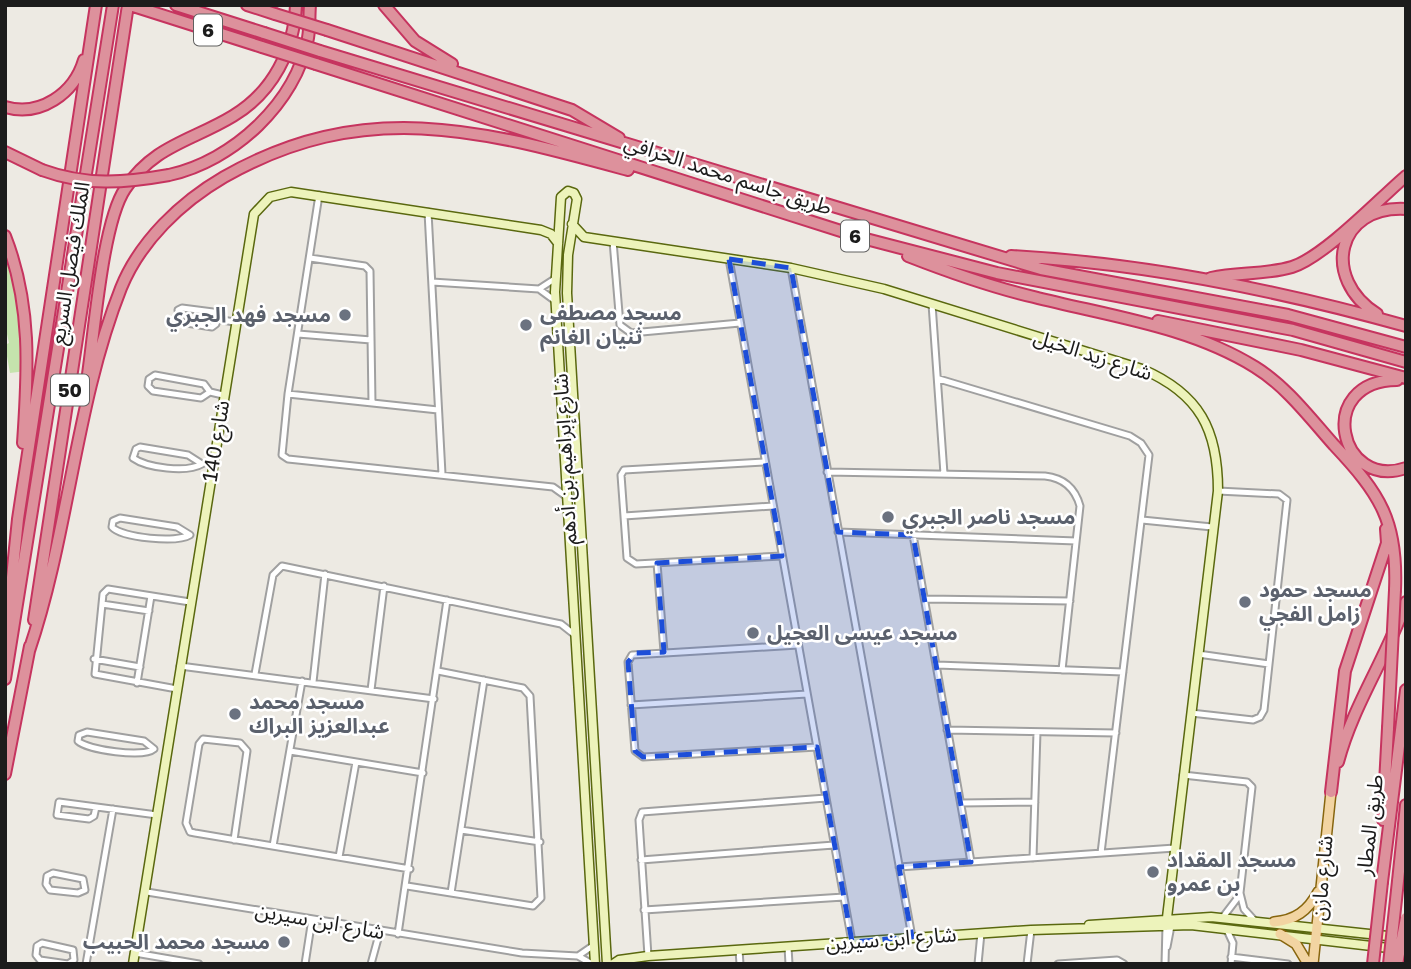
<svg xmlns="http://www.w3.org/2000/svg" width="1411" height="969" viewBox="0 0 1411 969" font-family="'Golos Text','Noto Sans Arabic',sans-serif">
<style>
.grass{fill:#c5e3ad}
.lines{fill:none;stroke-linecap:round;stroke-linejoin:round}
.street-casing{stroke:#a0a0a0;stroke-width:9}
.secondary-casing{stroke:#5a680f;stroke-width:11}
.primary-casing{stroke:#87650e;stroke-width:12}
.highway-casing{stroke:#c6345f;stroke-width:14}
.street{stroke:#fff;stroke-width:5}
.secondary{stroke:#edf3bb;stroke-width:8}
.primary{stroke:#f2d4a2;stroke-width:9}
.highway{stroke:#dd919c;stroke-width:10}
.highway-bridge-casing{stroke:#c6345f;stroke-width:14;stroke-linecap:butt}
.highway-bridge{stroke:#dd919c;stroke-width:10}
.marked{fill:#1d4ed8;fill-opacity:0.2;stroke:#1d4ed8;stroke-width:5;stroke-dasharray:14 9;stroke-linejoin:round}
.worship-dot{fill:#6b7280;stroke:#fff;stroke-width:2.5}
.labels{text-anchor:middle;stroke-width:5;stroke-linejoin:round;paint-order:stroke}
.shield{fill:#fff;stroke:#606060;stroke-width:2}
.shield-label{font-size:19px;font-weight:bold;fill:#1c1c1c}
.street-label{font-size:21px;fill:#1c1c1c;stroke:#fff}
.worship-label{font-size:21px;font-weight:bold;fill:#5b616d;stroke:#fff;text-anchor:start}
</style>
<rect width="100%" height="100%" fill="#edeae3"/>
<path class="grass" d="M5 255 16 297 26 371 10 373 5 345 9 343 5 325Z"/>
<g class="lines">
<g class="street-casing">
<path id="street" d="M319 195 288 394 282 455 288 459 553 487 567 497
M428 212 442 474
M613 241 620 325 631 333 740 323
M310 258 365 266 370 271 372 403
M729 259 852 942
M791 268 912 937
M432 282 539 289 554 300
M539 289 556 278
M932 304 944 474
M182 308 213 312 217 316 216 324 212 327 180 322 178 310Z
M217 319 234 322
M298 334 371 340
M939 379 1130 436 1141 443 1149 455 1101 853
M210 392 204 384 155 375 149 379 148 386 153 391 201 398 210 392 223 395
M288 394 438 410
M140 447 188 455 202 464C187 473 147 468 133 458L136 449Z
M765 462 624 470 621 475 627 558 636 564 782 556
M827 472 1045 476C1064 478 1075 488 1080 506L1062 670
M624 516 773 506
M120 518 177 527 190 535C177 543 122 538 112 527L113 521Z
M1142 520 1212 527
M838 532 1076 541
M913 535 971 862
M657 563 664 652
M925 599 1070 601
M102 604 149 611
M798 645 632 655 628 662 635 751 643 757 817 747
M1198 654 1269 664
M94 659 140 667
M937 665 1123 672
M180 666 434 699
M255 674 273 575 282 566 561 624 575 635
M313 682 325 574
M137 683 151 596
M177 689 95 674 103 594 108 589 190 602
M371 690 384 586
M631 705 807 694
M1191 713 1253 720 1260 717 1264 710 1287 500 1279 494 1218 491
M947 730 1116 733
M87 732 144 741 154 749C144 758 87 750 78 741L79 735Z
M290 751 423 773
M1183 775 1247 782 1252 787 1240 893 1244 909 1254 920
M961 803 1035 802
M96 807 94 816 89 819 57 815 59 802 157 815
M461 830 540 842
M234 840 247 751 240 743 203 739 199 744 186 823 190 832 195 833C266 845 338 857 410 869
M273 846 302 681
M339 857 356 762
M1033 858 1037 732
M641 860 834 845
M899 867 1175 848
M53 873 83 879 85 890 78 893 50 890 46 884 47 876Z
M407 886 533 906 541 898 530 696 523 688 438 671
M147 892 522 953 578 956 592 964
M451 893 484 680
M644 910 844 897
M1223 917 1239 896
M1227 930 1233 943 1231 964
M398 934 447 600
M42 943 73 950 74 960 68 964 40 960 36 955 37 946Z
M788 947 789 964
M1167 947 1171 926
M739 950 740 964
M135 953 199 964
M578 956 594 945
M648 956 639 820 642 812 826 798
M1231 957 1288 964
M86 964 113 809
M305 964 312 919
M371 964 380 931
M978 964 981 933
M1027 964 1031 930
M1058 964 1117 960 1124 964
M1165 964 1166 926"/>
</g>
<g class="secondary-casing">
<path id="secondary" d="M572 224 584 237 791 268 884 289 1142 369C1200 394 1218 430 1218 491L1166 926
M1089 925 1211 917 1397 937
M133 964 254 214 270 197 291 192 541 230 551 234 558 243
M595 964 555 292 561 197 568 191 574 193 577 199 568 255 567 293 607 964
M613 964 619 960 648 956 1031 930 1191 925 1406 950"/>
</g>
<g class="primary-casing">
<path id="primary" d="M1274 922C1295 920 1308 911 1318 892
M1280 934 1296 944 1308 964
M1313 964 1331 792"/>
</g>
<g class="highway-casing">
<path id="highway" d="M130 5 262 47
M176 5 264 33
M247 5 275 14
M384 5 415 41 452 64
M327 30 572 110 619 138
M320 51 1041 269 1288 315 1406 347
M316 64 866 239 997 273 1293 330 1406 362
M5 107C40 117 74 94 84 60
M5 152 42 170
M169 175C233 161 296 103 308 38 310 27 309 16 310 5
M5 236C32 305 28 371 23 443
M908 256C949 272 991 287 1034 297 1108 316 1189 326 1255 367 1286 386 1310 418 1334 445 1380 494 1398 521 1395 590
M1011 256C1145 263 1277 290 1406 326
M1211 278C1238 272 1265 275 1292 267 1324 257 1378 200 1406 176
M1377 314C1321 279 1336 205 1406 209
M1158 321 1301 350 1406 378
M1397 380C1314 381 1339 491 1406 468
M87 381C94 337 102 223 125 189 154 145 192 141 233 116 273 92 294 50 296 5
M34 620 128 5
M6 636 18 519 96 5
M29 651C69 533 75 404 121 288 140 241 181 202 224 177 365 97 481 130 628 170
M5 679 113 5
M1338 762C1353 705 1387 657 1406 602
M5 774 30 646
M1331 792 1345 671 1387 543 1386 529
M1383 820 1388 728
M1398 881 1406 805
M1382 882 1406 690"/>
</g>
<use href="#street" class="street"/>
<use href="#secondary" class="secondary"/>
<use href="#primary" class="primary"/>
<use href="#highway" class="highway"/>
<g class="highway-bridge-casing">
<path id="highway-bridge" d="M275 14 327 30
M264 33 320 51
M262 47 316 64
M42 170C86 186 124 183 169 175
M1388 728 1395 590
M1373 964 1382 882
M1389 964 1398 881
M1397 964 1406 918"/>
</g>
<use href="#highway-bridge" class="highway-bridge"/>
</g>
<path class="marked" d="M729 259 791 268 838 532 913 535 971 862 899 867 912 937 852 942 817 747 643 757 635 751 628 662 636 653 664 652 657 563 782 556Z"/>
<g class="worship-dot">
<circle cx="345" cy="315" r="7"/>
<circle cx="526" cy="325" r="7"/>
<circle cx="888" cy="517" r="7"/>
<circle cx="1245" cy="602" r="7"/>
<circle cx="753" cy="633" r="7"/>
<circle cx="235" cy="714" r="7"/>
<circle cx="1153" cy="872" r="7"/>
<circle cx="284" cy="942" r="7"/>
</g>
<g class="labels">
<g class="shield">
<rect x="194" y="14.5" width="28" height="31" rx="5"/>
<rect x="841" y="220.5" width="28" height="31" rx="5"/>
<rect x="51" y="374.5" width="38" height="31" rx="5"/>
</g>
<g class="shield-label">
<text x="208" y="37">6</text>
<text x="855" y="243">6</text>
<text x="70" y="397">50</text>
</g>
<g class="street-label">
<text transform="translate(728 175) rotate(18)" y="7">طريق جاسم محمد الخرافي</text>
<text transform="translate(70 263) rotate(-81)" y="7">الملك فيصل السريع</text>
<text transform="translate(1093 355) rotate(18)" y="7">شارع زيد الخيل</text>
<text transform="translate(216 441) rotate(-81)" y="7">شارع 140</text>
<text transform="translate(565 459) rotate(-93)" y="7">شارع إبراهيم بن أدهم</text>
<text transform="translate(1370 825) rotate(-83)" y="7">طريق المطار</text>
<text transform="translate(1322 878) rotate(-85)" y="7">شارع مازن</text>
<text transform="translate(320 921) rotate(10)" y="7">شارع ابن سيرين</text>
<text transform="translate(891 939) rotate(-4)" y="7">شارع ابن سيرين</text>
</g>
<g class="worship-label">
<text x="540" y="320">مسجد مصطفى<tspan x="540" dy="24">ثنيان الغانم</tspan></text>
<text x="331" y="322" text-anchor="end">مسجد فهد الجبري</text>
<text x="902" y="524">مسجد ناصر الجبري</text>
<text x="1259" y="597">مسجد حمود<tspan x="1259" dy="24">زامل الفجي</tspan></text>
<text x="767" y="640">مسجد عيسى العجيل</text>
<text x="249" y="709">مسجد محمد<tspan x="249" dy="24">عبدالعزيز البراك</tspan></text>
<text x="1167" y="867">مسجد المقداد<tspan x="1167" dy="24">بن عمرو</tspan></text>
<text x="270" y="949" text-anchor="end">مسجد محمد الحبيب</text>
</g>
</g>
<rect width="1411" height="969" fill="none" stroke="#1c1c1c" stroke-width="14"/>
</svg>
